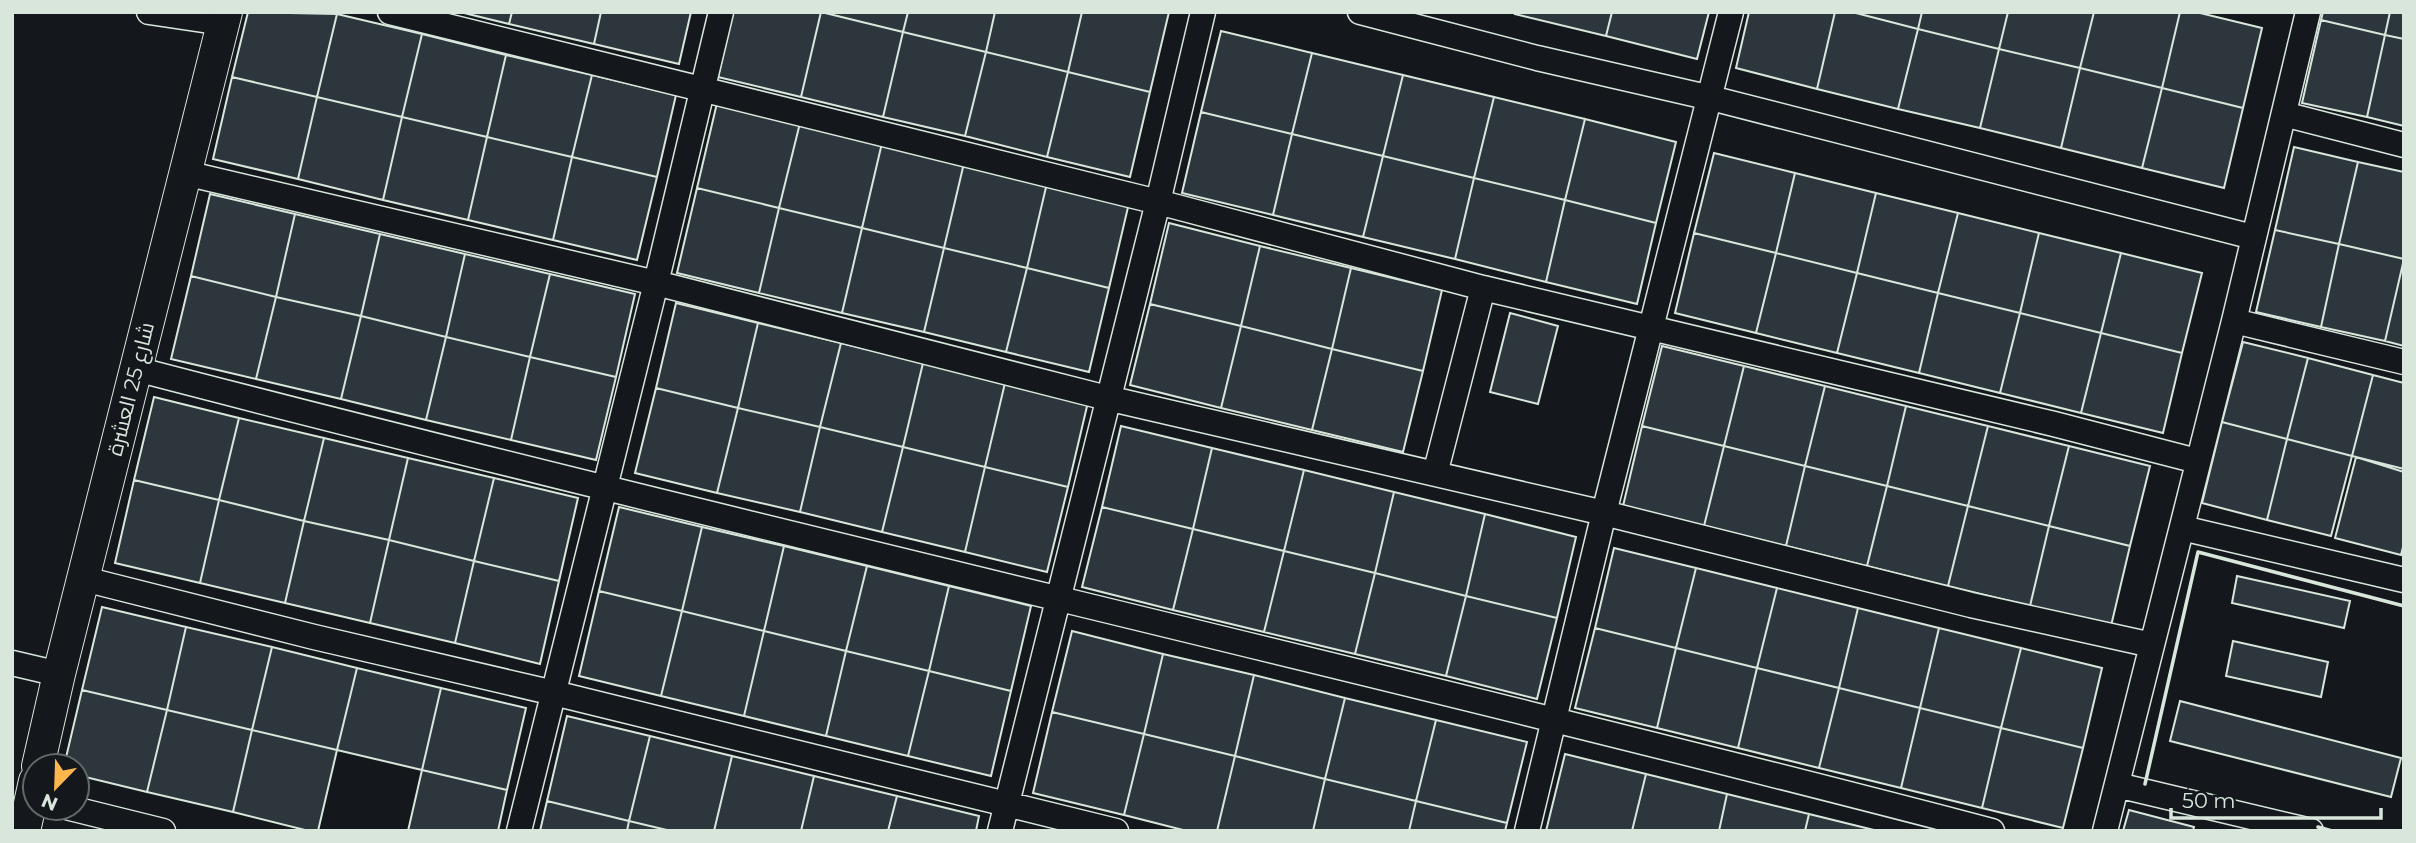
<svg xmlns="http://www.w3.org/2000/svg" width="2416" height="843" viewBox="0 0 2416 843" font-family="Montserrat,Cairo,sans-serif">
<style>
.building{fill:#2c363c;stroke:#d8e6dc;stroke-width:2}
.lines{fill:none;stroke-linecap:round;stroke-linejoin:round}
.minor-casing{stroke:#d8e6dc;stroke-width:27}
.tertiary-casing{stroke:#d8e6dc;stroke-width:34}
.minor{stroke:#14181c;stroke-width:24}
.tertiary{stroke:#14181c;stroke-width:32}
.wall{stroke:#d8e6dc;stroke-width:3.5}
.labels{text-anchor:middle;stroke-width:5;stroke-linejoin:round;paint-order:stroke}
.street-label{font-size:21px;fill:#d8e6dc;stroke:#14181c}
</style>
<rect width="100%" height="100%" fill="#14181c"/>
<path class="building" d="M248 12 337 14 317 97 232 77Z
M460 12H512L509 24Z
M512 12H601L594 44 509 24Z
M601 12H691L679 64 594 44Z
M733 12H821L801 97 718 77Z
M821 12 903 32 883 117 801 97Z
M821 12H908L903 32Z
M908 12H995L986 52 903 32Z
M995 12H1082L1068 72 986 52Z
M1082 12H1169L1150 92 1068 72Z
M1516 12H1612L1606 36 1515 14Z
M1612 12H1709L1697 59 1606 36Z
M1749 12H1835L1817 89 1736 68Z
M1835 12H1852L1918 29 1898 109 1817 89Z
M1852 12H1922L1918 29Z
M1922 12H2008L1999 49 1918 29Z
M2008 12H2094L2080 68 1999 49Z
M2094 12H2180L2162 88 2080 68Z
M2180 12H2196L2262 28 2243 108 2162 88Z
M2323 12H2390L2385 35 2321 20Z
M2390 12H2404V39L2385 35Z
M337 14 422 34 402 117 317 97Z
M2321 20 2385 35 2367 117 2302 103Z
M1918 29 1999 49 1980 128 1898 109Z
M1221 31 1312 53 1292 134 1201 112Z
M903 32 986 52 965 136 883 117Z
M422 34 506 55 487 137 402 117Z
M2385 35 2404 39V126L2367 117Z
M1999 49 2080 68 2061 148 1980 128Z
M986 52 1068 72 1047 157 965 136Z
M1312 53 1403 75 1383 156 1292 134Z
M506 55 592 75 572 157 487 137Z
M2080 68 2162 88 2142 168 2061 148Z
M1068 72 1150 92 1130 177 1047 157Z
M592 75 676 95 657 177 572 157Z
M1403 75 1494 97 1474 178 1383 156Z
M232 77 317 97 298 179 213 159Z
M2162 88 2243 108 2224 188 2142 168Z
M317 97 402 117 383 200 298 179Z
M1494 97 1585 119 1565 200 1474 178Z
M717 103 800 123 779 208 697 188Z
M1201 112 1292 134 1273 215 1182 193Z
M402 117 487 137 468 220 383 200Z
M1585 119 1676 142 1656 223 1565 200Z
M800 123 882 143 862 228 779 208Z
M1292 134 1383 156 1363 237 1273 215Z
M487 137 572 157 553 240 468 220Z
M882 143 964 163 944 248 862 228Z
M2294 147 2358 162 2339 244 2275 230Z
M1714 153 1795 173 1776 253 1694 233Z
M1383 156 1474 178 1455 259 1363 237Z
M572 157 657 177 637 260 553 240Z
M2358 162 2404 172V259L2339 244Z
M964 163 1047 183 1027 268 944 248Z
M1795 173 1876 193 1857 273 1776 253Z
M1474 178 1565 200 1546 282 1455 259Z
M1047 183 1129 203 1109 288 1027 268Z
M697 188 779 208 759 293 677 273Z
M1876 193 1958 213 1938 293 1857 273Z
M210 194 295 214 276 297 191 276Z
M1565 200 1656 223 1637 304 1546 282Z
M779 208 862 228 842 313 759 293Z
M1958 213 2039 233 2020 313 1938 293Z
M295 214 380 234 361 316 276 297Z
M1169 223 1260 246 1241 326 1150 304Z
M862 228 944 248 924 332 842 313Z
M2275 230 2339 244 2321 327 2256 312Z
M1694 233 1776 253 1756 333 1675 313Z
M2039 233 2121 253 2101 333 2020 313Z
M380 234 465 254 446 337 361 316Z
M2339 244 2404 259 2385 341 2321 327Z
M1260 246 1351 268 1332 349 1241 326Z
M944 248 1027 268 1006 352 924 332Z
M1776 253 1857 273 1837 353 1756 333Z
M2121 253 2202 273 2182 353 2101 333Z
M465 254 550 274 530 357 446 337Z
M2404 259V346L2385 341Z
M1027 268 1109 288 1089 372 1006 352Z
M1351 268 1442 290 1423 371 1332 349Z
M1857 273 1938 293 1919 373 1837 353Z
M550 274 635 294 616 377 530 357Z
M191 276 276 297 256 379 171 359Z
M1938 293 2020 313 2000 393 1919 373Z
M276 297 361 316 341 399 256 379Z
M676 303 758 323 738 408 656 388Z
M1150 304 1241 326 1221 408 1130 385Z
M1510 313 1558 326 1538 404 1490 392Z
M2020 313 2101 333 2081 413 2000 393Z
M361 316 446 337 426 420 341 399Z
M758 323 841 343 820 427 738 408Z
M1241 326 1332 349 1312 430 1221 408Z
M2101 333 2182 353 2163 433 2081 413Z
M446 337 530 357 511 440 426 420Z
M2243 342 2308 358 2287 439 2222 422Z
M841 343 923 363 903 447 820 427Z
M1662 346 1744 366 1724 446 1642 426Z
M1332 349 1423 371 1403 452 1312 430Z
M530 357 616 377 596 460 511 440Z
M2308 358 2373 375 2352 456 2287 439Z
M923 363 1005 383 985 467 903 447Z
M1744 366 1825 386 1805 466 1724 446Z
M2373 375 2404 383V469L2352 456Z
M1005 383 1088 402 1068 487 985 467Z
M1825 386 1906 406 1887 486 1805 466Z
M656 388 738 408 717 493 635 473Z
M154 397 239 418 219 500 134 480Z
M1906 406 1988 426 1968 506 1887 486Z
M738 408 820 427 800 512 717 493Z
M239 418 324 438 304 521 219 500Z
M2222 422 2287 439 2267 520 2202 503Z
M1121 426 1212 448 1193 529 1102 507Z
M1642 426 1724 446 1704 526 1623 506Z
M1988 426 2069 446 2049 526 1968 506Z
M820 427 903 447 882 532 800 512Z
M324 438 408 458 389 540 304 521Z
M2287 439 2352 456 2331 536 2267 520Z
M1724 446 1805 466 1786 546 1704 526Z
M2069 446 2150 466 2130 546 2049 526Z
M903 447 985 467 965 552 882 532Z
M1212 448 1304 470 1284 551 1193 529Z
M2356 457 2404 472V543L2401 555 2335 538Z
M408 458 494 478 474 561 389 540Z
M1805 466 1887 486 1867 566 1786 546Z
M985 467 1068 487 1047 572 965 552Z
M1304 470 1394 492 1375 573 1284 551Z
M494 478 578 498 559 581 474 561Z
M134 480 219 500 200 583 115 563Z
M1887 486 1968 506 1948 586 1867 566Z
M1394 492 1485 514 1466 596 1375 573Z
M219 500 304 521 285 603 200 583Z
M1968 506 2049 526 2030 606 1948 586Z
M619 507 702 527 682 611 599 591Z
M1102 507 1193 529 1173 610 1082 587Z
M1485 514 1576 537 1557 618 1466 596Z
M304 521 389 540 370 623 285 603Z
M2049 526 2130 546 2111 626 2030 606Z
M702 527 784 546 764 631 682 611Z
M1193 529 1284 551 1264 632 1173 610Z
M389 540 474 561 455 643 370 623Z
M784 546 867 566 846 651 764 631Z
M1614 548 1696 568 1676 648 1595 628Z
M1284 551 1375 573 1355 654 1264 632Z
M474 561 559 581 540 664 455 643Z
M867 566 949 586 929 671 846 651Z
M1696 568 1777 588 1757 668 1676 648Z
M1375 573 1466 596 1446 676 1355 654Z
M2237 576 2350 601 2344 628 2232 603Z
M949 586 1031 606 1011 691 929 671Z
M1777 588 1858 608 1839 688 1757 668Z
M599 591 682 611 661 696 579 676Z
M1466 596 1557 618 1537 699 1446 676Z
M102 607 186 627 167 710 82 690Z
M1858 608 1939 628 1920 708 1839 688Z
M682 611 764 631 744 716 661 696Z
M186 627 272 647 252 730 167 710Z
M1595 628 1676 648 1657 728 1575 708Z
M1939 628 2021 648 2001 728 1920 708Z
M764 631 846 651 826 736 744 716Z
M1072 631 1163 654 1144 734 1052 712Z
M2233 641 2328 662 2321 697 2226 676Z
M272 647 357 668 337 750 252 730Z
M1676 648 1757 668 1738 748 1657 728Z
M2021 648 2102 668 2083 748 2001 728Z
M846 651 929 671 908 756 826 736Z
M1163 654 1254 675 1235 756 1144 734Z
M357 668 441 688 422 770 337 750Z
M1757 668 1839 688 1819 768 1738 748Z
M929 671 1011 691 991 776 908 756Z
M1254 675 1345 698 1325 779 1235 756Z
M441 688 526 708 507 790 422 770Z
M1839 688 1920 708 1901 788 1819 768Z
M82 690 167 710 147 792 77 775V766H64Z
M1345 698 1436 720 1416 801 1325 779Z
M2180 701 2401 758 2391 797 2170 741Z
M1920 708 2001 728 1982 808 1901 788Z
M167 710 252 730 233 812 147 792Z
M1052 712 1144 734 1124 815 1033 793Z
M567 716 650 736 629 821 547 801Z
M1436 720 1527 742 1507 823 1416 801Z
M2001 728 2083 748 2063 828 1982 808Z
M252 730 337 750 318 831H309L233 812Z
M1144 734 1235 756 1217 831H1187L1124 815Z
M650 736 732 756 714 831H671L629 821Z
M1565 754 1646 774 1632 831H1546Z
M732 756 814 776 801 831H714Z
M1235 756 1325 779 1313 831H1217Z
M422 770 507 790 498 831H408Z
M1646 774 1727 794 1719 831H1632Z
M814 776 897 796 888 831H801Z
M1325 779 1416 801 1409 831H1313Z
M1727 794 1809 814 1805 831H1719Z
M897 796 979 816 976 831H888Z
M547 801 629 821 627 831H540Z
M1416 801 1507 823 1505 831H1409Z
M2129 810 2194 827 2193 831H2123Z
M1809 814 1878 831H1805Z
M629 821 671 831H627Z"/>
<g class="lines">
<g class="minor-casing">
<path id="minor" d="M149 12 223 23
M390 12 1158 202 1483 288 2054 424 2197 461
M1360 12 1537 58 1711 98 2253 237
M2284 114 2404 145
M185 173 656 283 1107 398 1604 513 1971 605 2152 645
M2234 321 2404 362
M136 369C753 530 1375 670 1992 831
M1435 474 1483 288
M2182 528 2404 580
M84 579 314 637 554 693 1116 831
M12 663 59 674
M2117 785 2311 831
M70 808 163 831
M519 831 656 283 721 12
M1000 831 1158 202 1203 12
M1527 831 1604 513 1731 12
M2105 831 2234 321 2308 12"/>
</g>
<g class="tertiary-casing">
<path id="tertiary" d="M38 766 59 674 226 12
M24 831 35 781"/>
</g>
<use href="#minor" class="minor"/>
<use href="#tertiary" class="tertiary"/>
<path class="wall" d="M2145 784 2198 552 2404 606
M2318 827 2332 831"/>
</g>
<g class="labels">
<g class="street-label">
<text transform="translate(131 389) rotate(-76)" y="7">شارع 25 العشرة</text>
</g>
</g>
<rect width="2416" height="843" fill="none" stroke="#d8e6dc" stroke-width="28"/>
<g transform="translate(56 787) rotate(203)"><circle r="33" fill="#14181c" stroke="#626a69" stroke-width="2"/>
<path d="M0-5L12 26L0 18L-12 26Z" fill="#ffb74d"/>
<text y="-10" font-size="19" font-weight="bold" text-anchor="middle" fill="#d8e6dc">N</text>
</g>
<path d="M2171 808v10h210v-10" fill="none" stroke="#d8e6dc" stroke-width="3.5"/>
<text x="2182" y="808" font-size="21" fill="#d8e6dc" stroke="#14181c" stroke-width="5" paint-order="stroke">50 m</text>
</svg>
